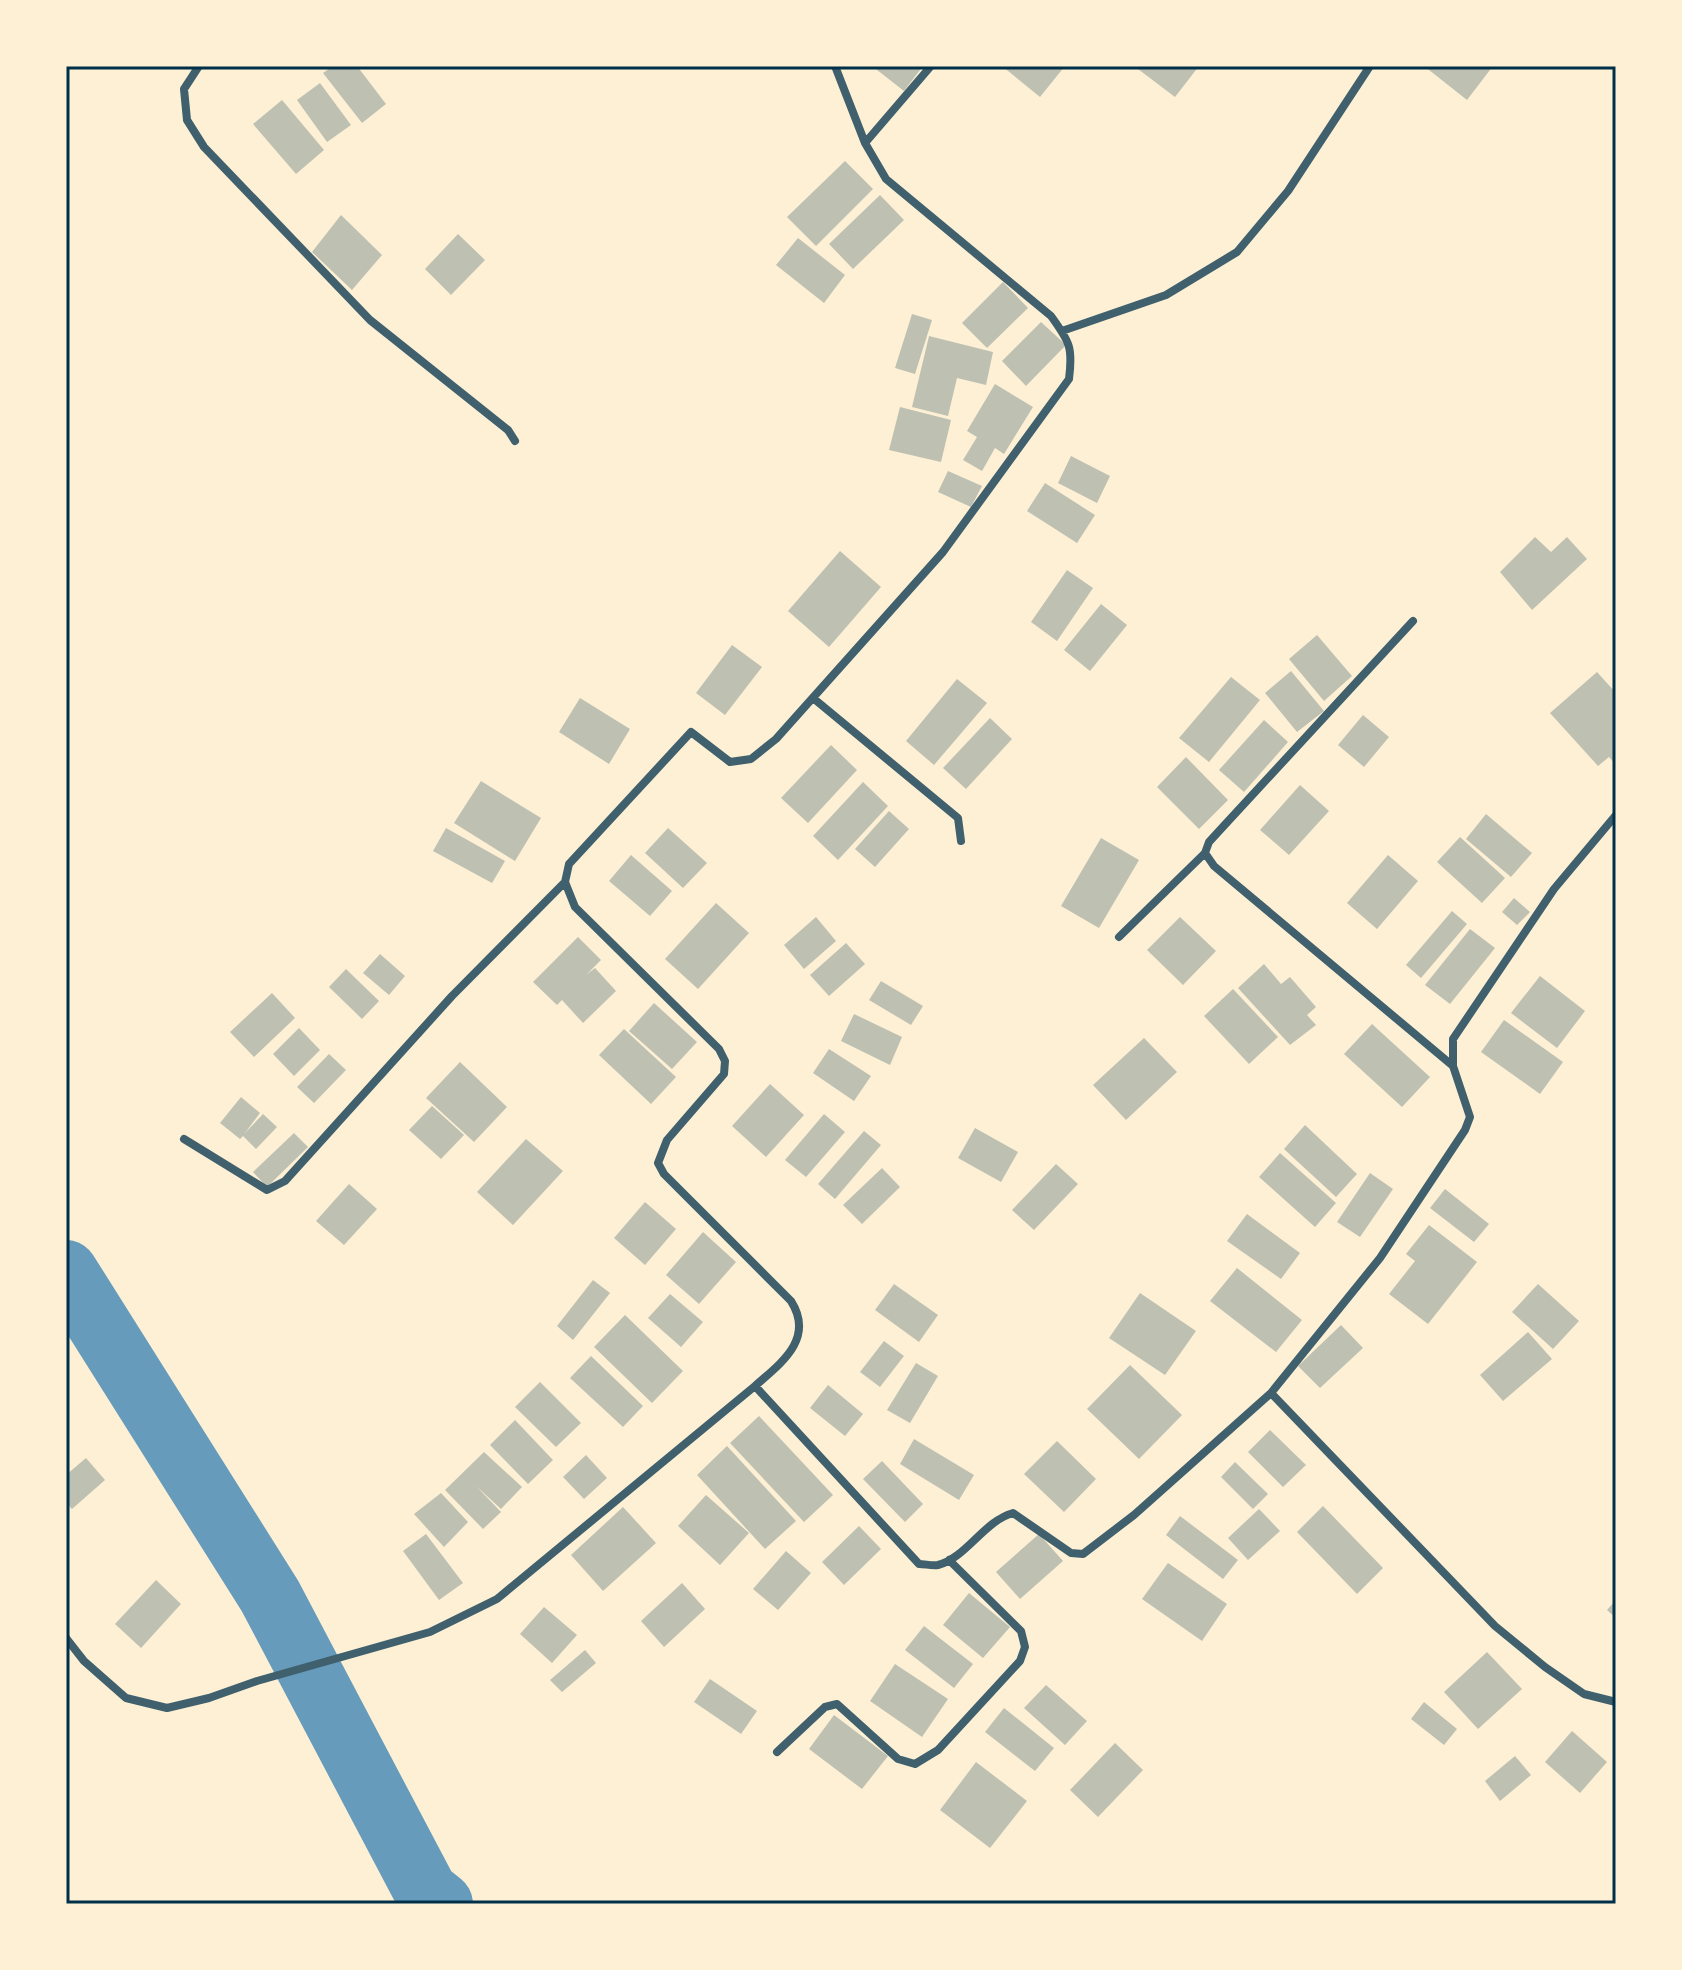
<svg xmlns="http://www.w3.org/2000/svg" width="1682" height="1970" viewBox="0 0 1682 1970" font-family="'Fira Sans Condensed',sans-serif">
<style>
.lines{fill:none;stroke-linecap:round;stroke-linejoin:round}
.river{stroke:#669bbc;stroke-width:64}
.building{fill:#bec0b2}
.minor{stroke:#3f606c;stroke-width:8}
.neatline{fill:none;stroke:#003049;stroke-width:3}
</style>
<rect width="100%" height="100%" fill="#fdf0d5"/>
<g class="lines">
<path class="river" d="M66 1272 270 1596 426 1892 441 1904"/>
</g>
<path class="building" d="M333 66H357L386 104 362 123 323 73Z
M872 66H923L904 91Z
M1002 66H1065L1040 97Z
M1134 66H1199L1175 97Z
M1424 66H1493L1467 100Z
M320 83 351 125 327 142 297 100Z
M282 100 324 150 296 174 253 124Z
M845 161 873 189 816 246 787 217Z
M880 195 904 220 853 269 829 244Z
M341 215 382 255 352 290 312 252Z
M458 234 485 260 451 295 425 269Z
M798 238 845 275 824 303 776 265Z
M1003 282 1028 308 987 348 962 323Z
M912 314 932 320 915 374 895 368Z
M1041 322 1066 345 1026 386 1002 361Z
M929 336 993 352 986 385 957 378 948 416 912 407Z
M995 384 1033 407 1004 454 995 448 982 471 963 460 977 437 967 431Z
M900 407 951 420 941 462 889 450Z
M1071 456 1110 476 1097 503 1058 483Z
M948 471 982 486 971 507 938 492Z
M1045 483 1095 515 1077 543 1027 511Z
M1535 537 1551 552 1567 537 1587 559 1532 610 1500 572Z
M840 551 881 587 829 647 788 611Z
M1067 570 1093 588 1057 641 1031 622Z
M1101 604 1127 625 1090 671 1064 650Z
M1317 635 1352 676 1324 701 1289 659Z
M732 645 762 667 725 715 696 693Z
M1291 671 1324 711 1297 732 1265 693Z
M1597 672 1616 693V765L1609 757 1598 766 1550 713Z
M1231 677 1260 700 1209 762 1179 738Z
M957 679 987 703 934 765 906 741Z
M580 698 630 729 609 764 559 732Z
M1363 715 1389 737 1364 767 1338 745Z
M990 718 1012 739 966 789 943 768Z
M1264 720 1288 742 1244 792 1219 770Z
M831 745 857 770 808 823 781 798Z
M1186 757 1228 800 1199 829 1157 787Z
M481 781 541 818 515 861 454 823Z
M863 782 888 806 838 860 813 836Z
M1300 785 1329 811 1289 855 1260 830Z
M889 811 909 829 875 867 855 849Z
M1486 814 1532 853 1511 877 1466 839Z
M446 828 505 861 492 883 433 851Z
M668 828 707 863 683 888 645 853Z
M1460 837 1505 878 1482 903 1437 862Z
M1101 838 1139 860 1099 928 1061 906Z
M631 855 672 891 650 916 609 881Z
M1388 855 1418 881 1377 929 1347 903Z
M1514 898 1530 912 1517 925 1502 912Z
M716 903 749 933 698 989 665 959Z
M1452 911 1467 924 1421 978 1406 965Z
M816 917 836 941 804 969 784 945Z
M1180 917 1216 951 1183 985 1147 950Z
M1470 929 1495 948 1450 1004 1425 985Z
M578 937 601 960 586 975 595 968 616 991 583 1023 562 1000 557 1005 533 982Z
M846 943 865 964 829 996 810 975Z
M380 954 405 976 389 995 363 973Z
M1264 964 1281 984 1290 977 1316 1007 1307 1015 1316 1025 1290 1045 1238 988Z
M346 969 379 1001 362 1019 329 987Z
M1540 976 1585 1011 1557 1048 1511 1013Z
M881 981 923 1006 911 1025 869 1000Z
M1233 989 1278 1037 1249 1064 1204 1016Z
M272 993 295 1018 254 1057 230 1032Z
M654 1003 697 1042 672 1069 629 1031Z
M854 1014 902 1037 890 1065 841 1041Z
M1504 1020 1563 1062 1540 1094 1481 1052Z
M1372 1024 1430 1077 1402 1107 1344 1054Z
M299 1028 320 1050 294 1076 273 1054Z
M624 1029 676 1077 651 1104 599 1055Z
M1144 1038 1177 1072 1126 1120 1093 1085Z
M829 1049 871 1076 854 1101 813 1073Z
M329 1054 346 1070 314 1103 297 1087Z
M460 1062 507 1107 474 1142 426 1098Z
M770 1084 804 1115 766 1157 732 1126Z
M241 1097 260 1113 245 1133 263 1114 277 1127 256 1149 243 1136 240 1139 220 1123Z
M432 1106 464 1135 441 1159 409 1130Z
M824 1114 845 1132 806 1177 785 1160Z
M1305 1125 1357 1174 1336 1197 1284 1149Z
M975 1128 1018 1152 1001 1182 958 1158Z
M864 1131 881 1145 835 1199 818 1184Z
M294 1133 308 1147 267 1187 253 1172Z
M526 1139 563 1171 513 1225 477 1192Z
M1280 1153 1336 1203 1315 1227 1259 1177Z
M1056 1164 1078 1184 1034 1230 1012 1210Z
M882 1168 900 1187 862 1224 843 1205Z
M1370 1173 1393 1189 1360 1237 1337 1222Z
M349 1184 377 1209 344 1245 316 1221Z
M1445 1189 1489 1224 1474 1242 1430 1208Z
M645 1202 676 1229 645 1265 614 1238Z
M1247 1214 1300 1253 1281 1279 1227 1241Z
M1429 1225 1477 1262 1428 1324 1389 1294 1415 1261 1406 1254Z
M703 1232 736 1262 699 1304 666 1275Z
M1237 1268 1302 1320 1276 1352 1210 1301Z
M593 1280 610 1293 573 1340 557 1326Z
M894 1284 938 1315 919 1342 875 1310Z
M1538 1284 1579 1321 1553 1349 1512 1312Z
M1140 1293 1196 1331 1165 1375 1109 1338Z
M670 1294 703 1322 681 1347 648 1318Z
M625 1315 683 1371 652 1403 594 1347Z
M1341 1325 1363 1348 1320 1388 1298 1366Z
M1528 1332 1552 1359 1503 1401 1480 1375Z
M884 1341 904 1356 880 1387 860 1372Z
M591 1356 643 1406 623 1427 570 1378Z
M916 1363 938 1376 910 1423 887 1410Z
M1130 1365 1182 1415 1139 1459 1087 1409Z
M540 1382 581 1423 556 1447 515 1407Z
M828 1385 863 1414 845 1436 810 1408Z
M759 1416 833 1495 804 1522 730 1443Z
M515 1420 553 1460 528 1484 490 1445Z
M1270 1430 1306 1465 1283 1487 1248 1452Z
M914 1439 974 1475 959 1500 900 1464Z
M1057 1441 1096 1479 1064 1512 1024 1474Z
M727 1446 796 1521 765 1549 697 1475Z
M484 1452 522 1487 501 1509 476 1486 501 1512 483 1529 445 1490Z
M586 1455 607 1478 584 1499 563 1477Z
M86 1458 105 1480 72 1509 66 1503V1475Z
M882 1461 923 1504 905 1522 863 1479Z
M1235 1462 1268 1494 1253 1509 1221 1477Z
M441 1493 468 1522 444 1547 414 1514Z
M706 1495 749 1533 720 1565 678 1526Z
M1323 1506 1383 1568 1357 1594 1297 1532Z
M623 1507 656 1543 603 1591 571 1555Z
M1259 1509 1280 1531 1248 1560 1228 1538Z
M1180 1516 1238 1560 1223 1579 1166 1535Z
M859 1526 881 1549 844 1585 822 1562Z
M426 1534 463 1583 439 1600 403 1551Z
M1039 1534 1063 1561 1020 1599 996 1572Z
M786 1551 811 1573 778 1610 753 1589Z
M1168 1563 1227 1604 1202 1641 1142 1599Z
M156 1580 181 1604 141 1648 115 1624Z
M682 1583 705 1609 664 1647 641 1621Z
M969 1593 1010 1627 983 1658 943 1625Z
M1616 1600V1618L1607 1610Z
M544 1607 577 1635 552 1663 520 1634Z
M924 1626 973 1664 954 1688 905 1650Z
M585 1650 596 1663 562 1692 550 1680Z
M1487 1652 1522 1689 1478 1729 1444 1692Z
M895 1664 948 1699 922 1737 870 1701Z
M710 1679 757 1711 741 1734 694 1702Z
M1046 1685 1087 1721 1065 1745 1024 1708Z
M1424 1702 1457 1729 1444 1745 1411 1719Z
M1004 1708 1054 1748 1035 1771 985 1732Z
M834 1715 888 1756 862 1789 809 1749Z
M1572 1731 1607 1762 1580 1793 1545 1762Z
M1115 1743 1143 1770 1098 1817 1070 1790Z
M1515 1756 1531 1775 1500 1801 1485 1781Z
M976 1762 1027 1801 990 1848 940 1810Z"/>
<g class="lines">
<path class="minor" d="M199 66 184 89 187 120 204 147 370 320 508 430 515 441
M865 143 931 66
M1062 331 1166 295 1237 252 1288 191 1370 66
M813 698 958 818 961 841
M1205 853 1214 866 1453 1066
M1119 937 1205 853 1209 842 1220 830 1413 621
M184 1139 267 1190 285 1181 452 996 565 882
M755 1386C781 1363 815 1339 791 1301L664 1174 658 1163 667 1140 724 1074 725 1061 719 1049 575 907 565 882 569 864 691 732 730 762 751 759 776 739 943 552 1069 379C1073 348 1070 342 1051 316L886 179 865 143 835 66
M1271 1393 1495 1626 1545 1667 1584 1694 1616 1702
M66 1638 84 1661 126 1698 167 1708 209 1698 257 1681 430 1632 497 1599 755 1386 919 1564C925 1564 932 1566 938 1565 966 1558 984 1521 1013 1513L1071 1553 1083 1554 1134 1515 1271 1393 1380 1258 1465 1130 1470 1117 1453 1066V1039L1554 889 1616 815
M777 1752 825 1707 837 1704 898 1759 915 1764 938 1750 1020 1661 1025 1647 1021 1631 949 1560"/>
</g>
<rect width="1682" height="1970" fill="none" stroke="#fdf0d5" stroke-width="136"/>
<rect x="68" y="68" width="1546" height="1834" class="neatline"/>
</svg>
